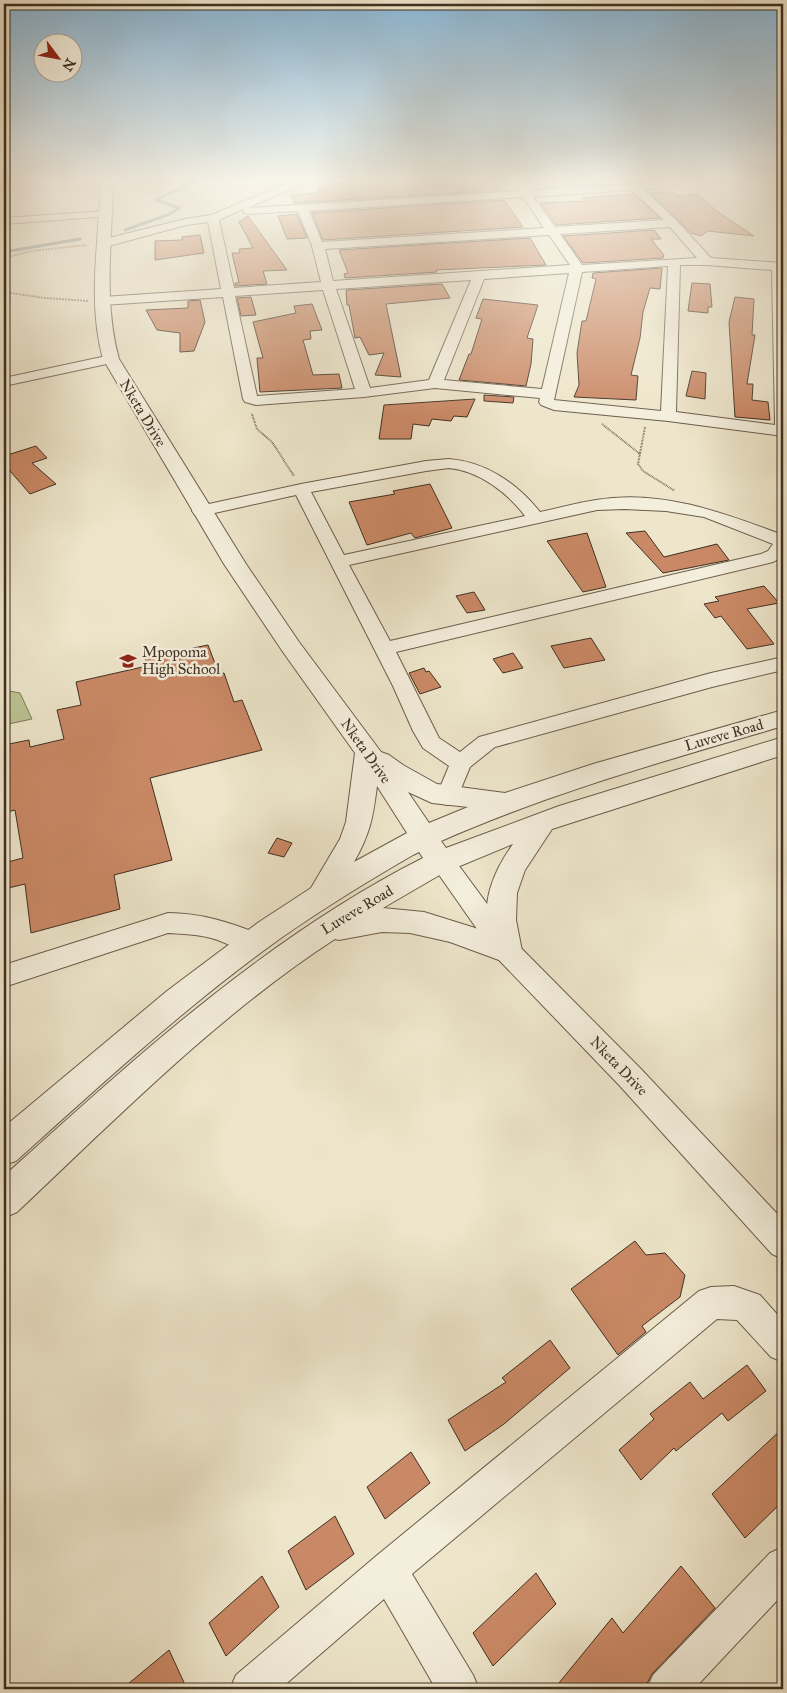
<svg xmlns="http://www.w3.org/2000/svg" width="787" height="1693" viewBox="0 0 787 1693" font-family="'IM FELL Great Primer',serif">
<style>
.green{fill:#bcc495;stroke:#7e7a5b}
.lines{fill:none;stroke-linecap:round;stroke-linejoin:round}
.stream{stroke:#778480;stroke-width:3}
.building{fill:#ca8966;stroke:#3f2f21}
.minor-casing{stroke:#6b5d4c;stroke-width:2}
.tertiary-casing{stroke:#6b5d4c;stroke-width:2}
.path{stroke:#3f2f21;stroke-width:2;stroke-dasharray:0.5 1;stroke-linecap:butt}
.minor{fill:#f4efdd;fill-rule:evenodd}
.tertiary{fill:#f4efdd;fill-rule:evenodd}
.labels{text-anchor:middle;stroke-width:5;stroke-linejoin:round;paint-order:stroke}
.street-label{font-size:15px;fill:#3f2f21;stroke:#f4efdd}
.poi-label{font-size:15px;fill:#3f2f21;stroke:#f4efdd;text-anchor:start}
</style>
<rect width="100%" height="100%" fill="#eee6cb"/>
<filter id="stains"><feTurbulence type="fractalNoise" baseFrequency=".004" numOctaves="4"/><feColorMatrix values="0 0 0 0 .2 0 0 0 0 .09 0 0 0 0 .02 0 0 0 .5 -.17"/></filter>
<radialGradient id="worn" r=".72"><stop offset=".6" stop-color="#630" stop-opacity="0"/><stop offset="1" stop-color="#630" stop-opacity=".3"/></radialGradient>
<path class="green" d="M4 690 20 693 32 719 4 725Z"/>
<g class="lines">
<path class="stream" d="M125 230 170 214 179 208 156 200 195 181
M4 252 80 239"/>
</g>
<path class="building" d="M410 181H494L500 190 294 203 291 195 320 193 318 188H327L326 183 358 184Z
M673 192 677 196 697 194 718 212 754 236 708 231 701 236 691 233 650 193Z
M634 194 660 218 556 225 540 203 585 201 583 198Z
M504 200 523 227 323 240 312 213Z
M297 214 307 238 287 239 278 216Z
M248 216 287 270 263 271 267 284 235 286V283H239L232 253H240L239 249 253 248 239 222Z
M654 230 661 239H651L664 255 663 258 583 263 563 236Z
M200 235 204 253 155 260V241L182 240V237Z
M530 238 546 265 436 270 437 272 345 278 344 274 348 273 339 250Z
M662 268 660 289 650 288 643 312 640 338 631 375 638 376 636 400 574 397 579 385 577 353 582 321H586L596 279 592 278 593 273Z
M692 283 710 284 712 307H708V313L688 311Z
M442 284 450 298 386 304 401 377 375 375 384 353 369 355 360 337 355 338 349 305H347L346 290Z
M251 297 256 315 241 316 237 298Z
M735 297 754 299 752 335H755L747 384H753L752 400 768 402 770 420 735 417 729 322Z
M483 299 538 305 527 338 533 339 531 364 526 386 459 380 469 354H471L482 319 476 318Z
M200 300 205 322 194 351 180 352V333L157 330 146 310 188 308V301Z
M312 304 322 330 310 331 311 339 303 340 313 375 339 374 342 388 260 392 257 358H263L253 322 296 313 294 306Z
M692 371 706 373 705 399 686 396Z
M484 395 514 397 513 403 484 401Z
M475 399 467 417 454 416 451 421 432 419 429 426 413 424 411 439H379L384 405Z
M36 446 47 458 32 463 56 484 30 494 4 464V456Z
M430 484 452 528 415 538 411 533 367 545 349 502 395 494 393 491Z
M645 531 664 557 717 544 729 560 663 573 626 533Z
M587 533 606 587 583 592 547 541Z
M764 586 779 603 747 609 774 644 747 649 721 616 715 618 704 604 719 601 715 597Z
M474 592 485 610 467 613 456 596Z
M591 638 605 660 564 668 551 646Z
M208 645 219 674 224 673 234 702 242 700 262 750 150 778 172 860 114 875 120 909 31 933 25 884 4 889V863L23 858 15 810 4 813V753L10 752 9 744 29 740 30 747 64 739 57 710 81 705 76 682 147 666 145 658Z
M513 653 523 668 503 673 493 659Z
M424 668 426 672 429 671 441 687 420 694 409 673Z
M277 838 292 843 284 857 268 853Z
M635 1241 646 1255 665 1253 685 1275 680 1297 642 1326 646 1332 618 1355 571 1289Z
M550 1340 570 1368 504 1424 465 1451 448 1420 506 1382 502 1378Z
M747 1365 766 1391 728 1421 722 1413 676 1451 674 1448 641 1480 619 1450 654 1419 650 1414 690 1382 703 1399Z
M783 1428V1501L745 1538 712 1494Z
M411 1452 430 1483 385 1519 367 1487Z
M335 1516 354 1554 306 1590 288 1551Z
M681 1566 715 1608 652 1674 644 1689H554L612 1618 623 1633Z
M536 1573 556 1604 493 1666 473 1633Z
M262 1576 279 1607 226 1656 209 1623Z
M169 1650 187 1689H122Z"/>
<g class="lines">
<g class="minor-casing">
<path id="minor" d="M293 181H308L248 208 520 191 518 181H528L531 190 685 181 673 187 644 190 677 221 711 258 783 263V436L668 421 554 410 541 405 539 402 540 398 435 388 364 397 256 405 245 402 243 399 223 297 103 305 97 301 103 297 221 289 208 222 186 225 105 247 99 243 101 240 185 219 211 215ZM632 190 664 220 555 227 533 197ZM523 197 544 228 322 242 309 211ZM243 209 244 213 248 214 298 211 312 246 321 282 234 288 219 220ZM670 227 697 258 582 265 560 234ZM549 235 570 265 333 281 325 249ZM680 265H707L772 270 775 425 676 412ZM668 266 661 411 554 400 582 272ZM569 273 542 389 444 380 484 279ZM471 280 429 380 370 388 336 289ZM323 290 355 389 257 396 235 296Z
M107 211 111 212 113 214 111 216 4 224V218Z
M111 355 116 356 118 359 116 362 4 386V378Z
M449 459C486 462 517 483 540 512 559 508 577 503 596 500 661 489 724 513 783 535 783 547 786 556 773 562L396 652 439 738 460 752 479 737 711 673 783 657V670L712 687 495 747 470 767 455 803 447 805 439 803 436 797 449 766 423 748 413 731 393 686 296 495 201 516 195 515 192 511 195 507 301 484 426 461ZM449 468C479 471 507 492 525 516L344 555 311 492 426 471ZM624 509 666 511 704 517 773 544 768 551 761 554 390 641 349 565 597 510Z
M442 853 451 855 516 943 640 1068 783 1220V1259L772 1254 620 1086 498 959 430 862 433 855Z
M168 913C202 913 231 923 262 935L266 943 262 951C245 956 228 942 211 938 197 934 182 934 168 933L4 987V965Z
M734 1286 760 1295 783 1321V1362L771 1357 737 1320 717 1319 412 1574 473 1675 479 1689H436L384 1599 280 1689H230L236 1675 375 1557 699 1291 711 1287Z
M783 1547V1594L694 1689H647L653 1675 770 1553Z"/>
</g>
<g class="tertiary-casing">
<path id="tertiary" d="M101 181H113C112 240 103 301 119 359L246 564 299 642 381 752 389 755 403 765 437 784 505 793 593 764 783 710V726C668 760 552 792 441 841L446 848 559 806 783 737V755L552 829 525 870 517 893 516 920 522 951 518 960 507 963 450 942 410 933 382 932 339 940 335 939C218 1015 118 1117 17 1212L4 1218V1176C134 1059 265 938 423 858L419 852 413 855C368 881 324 908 281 938 187 1005 102 1084 16 1161L4 1165V1127L167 991 259 922 311 888 340 839 346 822 355 753 283 652 224 564 103 359C87 301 99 240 101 181ZM377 786 407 833 354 862C370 834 373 818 377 786ZM408 792 432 803 468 807 429 823ZM513 844C494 871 482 899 488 932L424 912 383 908 443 873Z"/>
</g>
<path class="path" d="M4 258 31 251 87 245
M4 292 45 298 88 301
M252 414 257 429 272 442 294 476
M602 424 640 454
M645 427 638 464 643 471 675 491"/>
<use href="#minor" class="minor"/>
<use href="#tertiary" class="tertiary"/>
</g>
<linearGradient id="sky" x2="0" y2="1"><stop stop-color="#8ab8d8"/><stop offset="0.43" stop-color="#f7f4e8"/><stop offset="1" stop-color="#f7f4e8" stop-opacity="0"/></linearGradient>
<rect width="787" height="418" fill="url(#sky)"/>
<defs>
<g id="school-bare" transform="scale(1.35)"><path d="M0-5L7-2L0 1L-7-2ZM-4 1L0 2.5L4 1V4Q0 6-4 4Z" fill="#8f2418" stroke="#f4efdd" stroke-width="2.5" paint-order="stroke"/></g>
</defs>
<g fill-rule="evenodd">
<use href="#school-bare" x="128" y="661"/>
</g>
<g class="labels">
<g class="street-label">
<text transform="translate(143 413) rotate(59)" y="5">Nketa Drive</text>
<text transform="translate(724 735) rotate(-16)" y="5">Luveve Road</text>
<text transform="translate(366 751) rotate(55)" y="5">Nketa Drive</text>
<text transform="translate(357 910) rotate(-31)" y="5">Luveve Road</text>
<text transform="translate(619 1066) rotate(46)" y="5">Nketa Drive</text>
</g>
<g class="poi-label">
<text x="142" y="657">Mpopoma<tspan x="142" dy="17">High School</tspan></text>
</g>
</g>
<rect width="787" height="1693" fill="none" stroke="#eee6cb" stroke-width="20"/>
<rect x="5" y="5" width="777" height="1683" fill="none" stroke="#3f2f21" stroke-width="2.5"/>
<rect x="10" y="10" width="767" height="1673" fill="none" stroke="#3f2f21"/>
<g transform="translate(58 58) rotate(122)"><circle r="24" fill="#f4efdd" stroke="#aca292"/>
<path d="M0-4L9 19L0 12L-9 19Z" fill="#8f2418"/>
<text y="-8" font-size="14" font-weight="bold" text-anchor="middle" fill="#3f2f21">N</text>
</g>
<rect width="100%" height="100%" filter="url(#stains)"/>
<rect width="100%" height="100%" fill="url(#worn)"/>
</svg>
